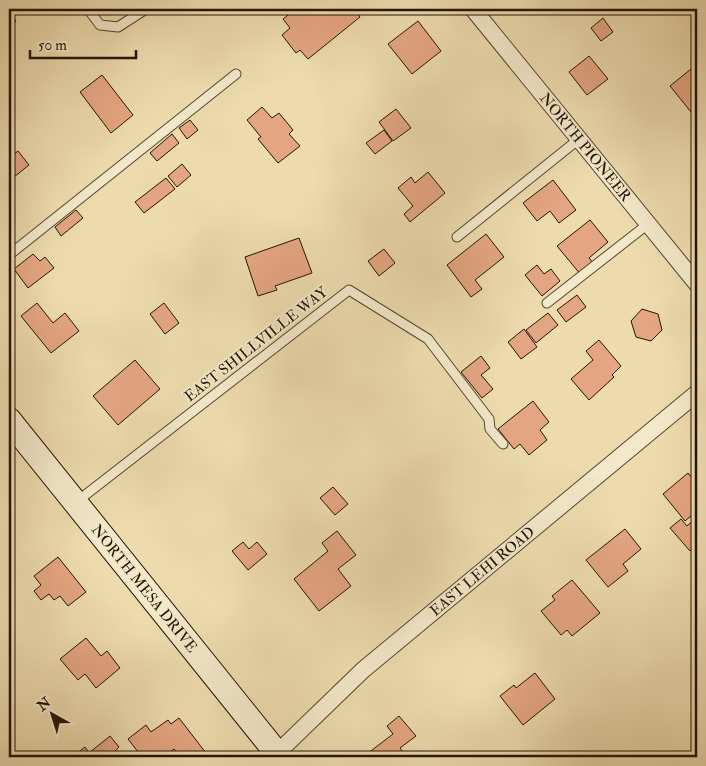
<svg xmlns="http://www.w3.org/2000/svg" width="706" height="766" viewBox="0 0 706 766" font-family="'IM FELL Double Pica',serif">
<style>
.building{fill:#e4a682;stroke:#241403}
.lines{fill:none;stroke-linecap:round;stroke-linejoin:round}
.lane-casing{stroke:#56462e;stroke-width:11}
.street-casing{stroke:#56462e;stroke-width:18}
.secondary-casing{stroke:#241403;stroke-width:26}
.lane{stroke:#f3e8ca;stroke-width:9}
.street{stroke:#f3e8ca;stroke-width:16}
.secondary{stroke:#f3e8ca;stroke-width:24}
.labels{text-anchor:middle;stroke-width:4;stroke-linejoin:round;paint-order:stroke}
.street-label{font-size:15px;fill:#241403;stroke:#f3e8ca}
</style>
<rect width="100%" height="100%" fill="#eddbae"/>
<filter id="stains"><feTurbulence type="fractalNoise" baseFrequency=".004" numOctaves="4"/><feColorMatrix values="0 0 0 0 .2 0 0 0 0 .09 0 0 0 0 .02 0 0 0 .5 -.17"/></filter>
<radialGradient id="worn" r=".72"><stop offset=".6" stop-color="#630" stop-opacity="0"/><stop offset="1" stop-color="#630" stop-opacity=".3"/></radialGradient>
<path class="building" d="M296 9H309L312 12 316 9H338L339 10 341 9H354L360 17 308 59 300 50 296 53 282 35 290 28 283 19Z
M9 12 16 21 9 26Z
M603 18 613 32 601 41 591 28Z
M418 21 441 51 412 74 388 44Z
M589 56 608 79 587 95 569 72Z
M691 69 697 77V114L695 117 670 86Z
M102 75 133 115 111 133 80 92Z
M262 107 272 118 279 113 293 130 289 134 300 146 278 163 258 139 261 137 247 120Z
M396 109 411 128 393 141 379 122Z
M190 120 198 130 187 139 179 128Z
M384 130 392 141 375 154 366 143Z
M172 134 179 143 157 161 150 153Z
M18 151 29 165 9 181V158Z
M182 164 191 175 177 187 168 176Z
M428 172 445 193 410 222 404 214 413 206 398 188 411 177 415 183Z
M166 178 175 189 144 213 135 202Z
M553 180 576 210 559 223 550 211 537 221 523 203Z
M76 210 83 218 61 236 55 227Z
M590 220 608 242 589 258 594 264 581 275 557 246Z
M486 234 504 257 475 280 482 289 471 297 447 265Z
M299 238 312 273 275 286 277 290 258 296 245 257Z
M384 249 395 263 379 276 368 261Z
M33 254 40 261 45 257 54 268 28 288 14 269Z
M537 265 544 274 551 269 560 281 542 296 525 275Z
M577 295 586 307 566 322 557 310Z
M37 303 53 323 65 313 79 331 51 353 21 316Z
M164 303 179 323 165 334 150 314Z
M642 309 658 314 662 330 651 341 636 337 631 321Z
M548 313 558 325 536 343 526 330Z
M524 329 537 347 521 359 508 342Z
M599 340 621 366 612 375 614 377 589 400 571 379 593 360 586 351Z
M481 356 490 368 481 375 493 389 482 398 461 372Z
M135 360 160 389 118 425 93 396Z
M533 401 549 422 540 430 547 440 529 455 520 444 514 449 498 429Z
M688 473 697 484V497L692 502 697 511 685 521 663 494Z
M333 487 348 504 335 515 320 498Z
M697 517V544L690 551 670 528 681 519 687 526Z
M625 529 641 549 623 564 628 571 608 587 586 560Z
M337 531 356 555 338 569 351 586 319 611 294 579 328 551 322 543Z
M243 542 249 549 257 542 267 554 248 570 232 551Z
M58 557 86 592 68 606 60 596 54 600 49 594 41 600 34 591 41 585 34 576Z
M572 580 600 613 572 636 567 630 561 635 541 611 555 600 552 596Z
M86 638 101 656 107 651 120 668 96 688 85 674 78 680 60 659Z
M535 673 555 699 523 725 500 696 514 685 516 688Z
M399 716 416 736 400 748 405 755 402 757H363L393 734 387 726Z
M179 718 206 753 202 757H181L174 749 164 757H142L128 739 146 725 151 732 168 720 171 724Z
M110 736 119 747 115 751 120 757H72L85 747 89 753Z"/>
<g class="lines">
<g class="lane-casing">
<path id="lane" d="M88 9 100 25 118 27 146 9
M457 237 579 139
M9 255 236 74
M547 303 648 224
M75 503 349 290 428 339 489 419 490 429 503 444"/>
</g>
<g class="street-casing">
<g id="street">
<path id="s1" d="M473 9 697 284"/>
<path id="s2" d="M273 757 363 670 697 393"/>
</g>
</g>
<g class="secondary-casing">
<g id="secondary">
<path id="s3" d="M9 420 280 757"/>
</g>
</g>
<use href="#lane" class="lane"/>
<use href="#street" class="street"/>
<use href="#secondary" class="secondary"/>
</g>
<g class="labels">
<g class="street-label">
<text dy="5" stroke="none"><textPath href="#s1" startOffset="178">NORTH PIONEER</textPath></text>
<text transform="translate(256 344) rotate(-38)" y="5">EAST SHILLVILLE WAY</text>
<text dy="5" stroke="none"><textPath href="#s2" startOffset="280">EAST LEHI ROAD</textPath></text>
<text dy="5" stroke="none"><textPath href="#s3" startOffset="216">NORTH MESA DRIVE</textPath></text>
</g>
</g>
<rect width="706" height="766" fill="none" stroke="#eddbae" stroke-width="30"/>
<rect x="10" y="10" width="686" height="746" fill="none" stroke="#241403" stroke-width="2.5"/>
<rect x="15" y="15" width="676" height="736" fill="none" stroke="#241403"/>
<g transform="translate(52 714) rotate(321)" stroke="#f3e8ca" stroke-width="4" paint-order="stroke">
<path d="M0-4L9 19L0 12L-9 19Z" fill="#241403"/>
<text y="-8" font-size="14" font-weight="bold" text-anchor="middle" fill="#241403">N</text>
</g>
<path d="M30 50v8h106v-8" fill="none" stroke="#241403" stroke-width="2.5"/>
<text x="38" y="50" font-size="15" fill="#241403" stroke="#f3e8ca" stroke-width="4" paint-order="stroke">50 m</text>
<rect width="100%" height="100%" filter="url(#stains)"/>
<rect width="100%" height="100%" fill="url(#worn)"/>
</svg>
